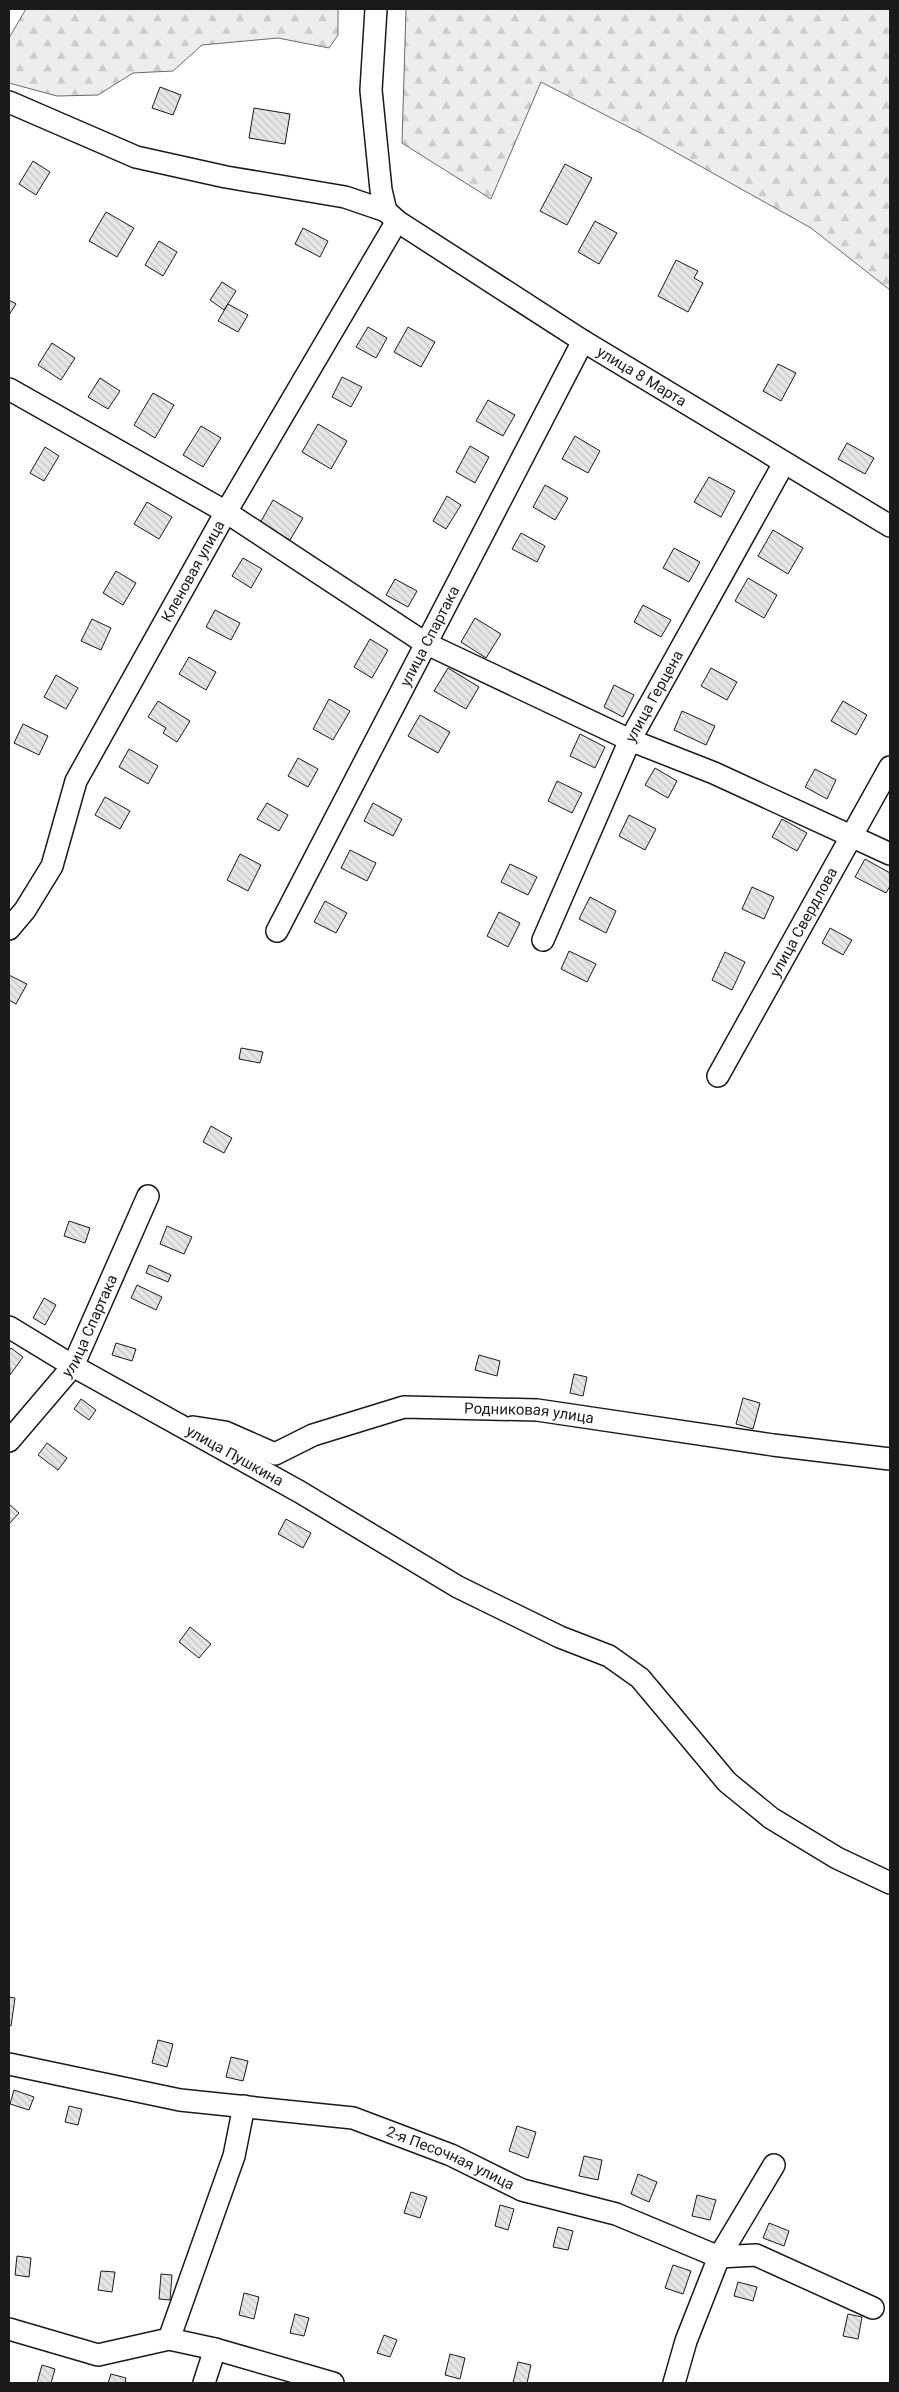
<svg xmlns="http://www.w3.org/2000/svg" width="899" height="2392" viewBox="0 0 899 2392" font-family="Roboto,sans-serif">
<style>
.forest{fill:url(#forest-firs);stroke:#6a6a6a}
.building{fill:url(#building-back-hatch);stroke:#1a1a1a}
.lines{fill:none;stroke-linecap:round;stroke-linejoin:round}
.minor-casing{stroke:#1a1a1a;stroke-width:24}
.minor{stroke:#fff;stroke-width:21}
.labels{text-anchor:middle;stroke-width:4;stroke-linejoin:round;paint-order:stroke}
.street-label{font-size:15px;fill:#1a1a1a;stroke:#fff}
</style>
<defs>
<pattern id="forest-firs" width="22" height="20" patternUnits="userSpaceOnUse" patternTransform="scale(1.25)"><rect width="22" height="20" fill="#ededed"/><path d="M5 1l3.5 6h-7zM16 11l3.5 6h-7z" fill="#cbcbcb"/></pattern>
<pattern id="building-back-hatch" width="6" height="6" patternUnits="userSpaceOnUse" patternTransform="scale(1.25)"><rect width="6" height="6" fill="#e6e6e6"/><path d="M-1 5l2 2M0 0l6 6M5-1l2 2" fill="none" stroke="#c5c5c5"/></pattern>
</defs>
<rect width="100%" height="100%" fill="#fff"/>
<path class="forest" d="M26 9H338V35L329 48 278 38 202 45 173 71 133 73 98 95 57 96 9 83V38Z
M406 9H890V290L811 228 650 138 541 82 491 199 402 143Z"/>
<path class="building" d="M160 87 181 95 173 115 152 108Z
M254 108 290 114 285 144 249 138Z
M33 161 50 172 36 195 19 184Z
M565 164 592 178 567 225 540 211Z
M106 212 134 228 117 257 89 241Z
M595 221 617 233 599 264 578 252Z
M303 228 328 241 320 257 295 244Z
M159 241 177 252 163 276 145 265Z
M676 260 698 271 694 278 703 283 688 312 658 296Z
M222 282 236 291 224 310 210 300Z
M9 300 16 304 9 315Z
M228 304 248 315 238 332 218 321Z
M368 327 387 338 376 358 356 347Z
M408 327 435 342 421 367 394 352Z
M52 343 75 358 61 380 38 365Z
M778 364 796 373 781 401 763 391Z
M342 377 362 387 351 407 332 397Z
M100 378 120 391 108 409 88 397Z
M153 393 174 405 155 438 134 425Z
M488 400 515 415 503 436 476 421Z
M318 424 347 441 331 469 302 452Z
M201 426 221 438 203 467 183 455Z
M575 436 600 451 588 473 562 459Z
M847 443 874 458 865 474 838 459Z
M470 446 489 457 475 483 456 472Z
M45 447 59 456 44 481 30 473Z
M709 477 735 491 721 517 694 502Z
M545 485 568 498 555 520 533 507Z
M447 496 461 505 446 529 433 521Z
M273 500 303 518 290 540 260 523Z
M147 502 172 517 159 539 134 524Z
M773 530 803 548 788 574 758 556Z
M521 533 545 546 537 562 512 549Z
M674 548 700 562 689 582 663 568Z
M243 558 262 569 251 588 232 576Z
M116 571 136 583 123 605 103 593Z
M748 578 777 595 764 618 735 601Z
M395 579 417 591 408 607 386 595Z
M643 605 671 620 661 637 634 622Z
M215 610 240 623 231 640 206 627Z
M475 618 501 634 486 658 461 642Z
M92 619 111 628 101 650 81 641Z
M370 639 388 650 372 678 354 667Z
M189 657 216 672 206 690 179 674Z
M448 668 479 687 466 709 434 691Z
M711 668 737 682 727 700 701 686Z
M56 675 78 688 66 709 44 697Z
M614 685 634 695 623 717 604 707Z
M329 699 350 711 333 740 313 729Z
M158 701 190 721 177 742 163 733 166 728 148 717Z
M843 701 867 715 856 735 831 721Z
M682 711 715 726 706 745 674 730Z
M420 715 450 732 438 753 408 736Z
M23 724 48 736 39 755 14 743Z
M580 734 605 747 595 768 570 756Z
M129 749 158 766 148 784 119 767Z
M298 758 318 769 308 787 288 776Z
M655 768 677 781 668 798 645 785Z
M815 769 836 780 827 799 805 787Z
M557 781 582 793 572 813 548 801Z
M105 797 130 811 120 829 95 815Z
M267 803 288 815 279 831 257 819Z
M373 803 402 819 393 836 364 821Z
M629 815 656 829 645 850 619 836Z
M782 819 807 833 797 851 772 837Z
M350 850 376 863 367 881 341 868Z
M240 854 261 865 248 891 227 880Z
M865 859 890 873V886L886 893 855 877Z
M510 864 537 877 528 895 501 882Z
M752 887 774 897 764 919 742 909Z
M590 897 616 911 606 933 579 919Z
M325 901 347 913 336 933 314 922Z
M499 912 520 923 508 947 487 936Z
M830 928 852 940 843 955 822 943Z
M569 951 596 964 587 982 561 969Z
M725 952 745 962 732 990 712 980Z
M9 975 27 984 16 1004 9 1000Z
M241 1048 263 1052 260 1063 239 1059Z
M211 1126 232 1138 224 1153 203 1142Z
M69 1221 90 1228 85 1243 64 1236Z
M167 1226 192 1237 184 1254 160 1244Z
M149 1265 171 1275 168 1282 146 1273Z
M137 1285 162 1297 156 1310 131 1298Z
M44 1298 56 1305 45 1325 33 1318Z
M116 1343 136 1349 132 1361 112 1355Z
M11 1348 23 1357 10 1375 9 1351Z
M479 1355 500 1361 497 1376 475 1370Z
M574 1374 587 1377 583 1396 570 1393Z
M743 1398 760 1403 753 1429 736 1424Z
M81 1399 96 1410 89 1420 74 1409Z
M47 1443 67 1458 58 1470 38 1455Z
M9 1504 19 1513 9 1524Z
M286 1519 311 1533 303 1548 278 1534Z
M190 1627 211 1644 199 1658 179 1642Z
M9 1997 15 1998 11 2026 9 2025Z
M158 2040 173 2044 167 2067 152 2063Z
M231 2057 248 2061 243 2081 226 2077Z
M14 2090 34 2097 29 2110 10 2104Z
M69 2106 82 2109 78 2125 65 2122Z
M517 2126 536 2132 528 2158 509 2151Z
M584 2156 602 2160 598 2180 579 2176Z
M638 2174 657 2182 649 2202 631 2194Z
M411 2192 427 2197 420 2218 404 2213Z
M697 2195 716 2200 710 2220 692 2216Z
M500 2205 514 2209 508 2230 495 2226Z
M769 2223 789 2231 784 2246 763 2238Z
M558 2227 573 2231 568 2250 553 2247Z
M17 2256 31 2258 29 2277 15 2275Z
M673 2265 691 2271 683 2294 665 2288Z
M101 2271 115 2272 112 2292 98 2290Z
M161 2274 172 2275 170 2300 159 2299Z
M738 2282 757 2287 753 2301 734 2296Z
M244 2293 259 2297 254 2319 239 2315Z
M295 2314 309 2318 304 2336 290 2333Z
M848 2314 862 2317 858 2339 843 2336Z
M384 2335 397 2340 390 2357 377 2353Z
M450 2354 465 2358 460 2379 445 2375Z
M518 2362 531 2365 527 2383H513Z
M42 2365 55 2369 51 2383H37Z
M111 2374 126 2378 125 2383H108Z"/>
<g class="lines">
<g class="minor-casing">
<g id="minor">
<path id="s1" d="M376 9 371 90 381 190 386 211 397 221 583 341 890 526"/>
<path d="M9 102 136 157 226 177 345 197 386 211"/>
<path d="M9 389 226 512 425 643 630 740 714 773 890 854"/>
<path id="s2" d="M9 929 25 910 52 866 76 781 226 512 397 221"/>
<path id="s3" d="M277 931 583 341"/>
<path id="s4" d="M543 940 630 740 784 463"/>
<path id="s5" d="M718 1076 890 767"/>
<path id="s6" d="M9 1327 73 1366 300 1492 458 1587 560 1637 609 1656 640 1678 727 1782 771 1818 837 1858 890 1883"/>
<path id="s7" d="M193 1427 225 1432 275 1454 313 1435 404 1407 537 1410 773 1445 890 1459"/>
<path id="s8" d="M9 1441 73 1366 148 1196"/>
<path id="s9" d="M9 2064 180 2100 353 2118 451 2155 522 2190 616 2214 719 2257 756 2255 873 2308"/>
<path d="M9 2329 98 2355 169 2339 215 2349 333 2383"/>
<path d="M169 2339 234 2156 244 2106"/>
<path d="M204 2383 215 2349"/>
<path d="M674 2383 686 2341 719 2257 774 2165"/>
</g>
</g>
<use href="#minor" class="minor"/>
</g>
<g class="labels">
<g class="street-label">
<text dy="5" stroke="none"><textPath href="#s1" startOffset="508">улица 8 Марта</textPath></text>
<text dy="5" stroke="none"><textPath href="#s2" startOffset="405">Кленовая улица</textPath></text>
<text dy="5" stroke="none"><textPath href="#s3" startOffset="332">улица Спартака</textPath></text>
<text dy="5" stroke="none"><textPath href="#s4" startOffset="268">улица Герцена</textPath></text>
<text dy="5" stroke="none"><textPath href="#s5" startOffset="176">улица Свердлова</textPath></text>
<text dy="5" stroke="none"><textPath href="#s8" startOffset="142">улица Спартака</textPath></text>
<text dy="5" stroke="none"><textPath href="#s7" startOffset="350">Родниковая улица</textPath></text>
<text dy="5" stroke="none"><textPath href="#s6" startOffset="260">улица Пушкина</textPath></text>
<text dy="5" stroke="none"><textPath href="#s9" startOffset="454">2-я Песочная улица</textPath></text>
</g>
</g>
<rect width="899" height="2392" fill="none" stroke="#1a1a1a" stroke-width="20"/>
</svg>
